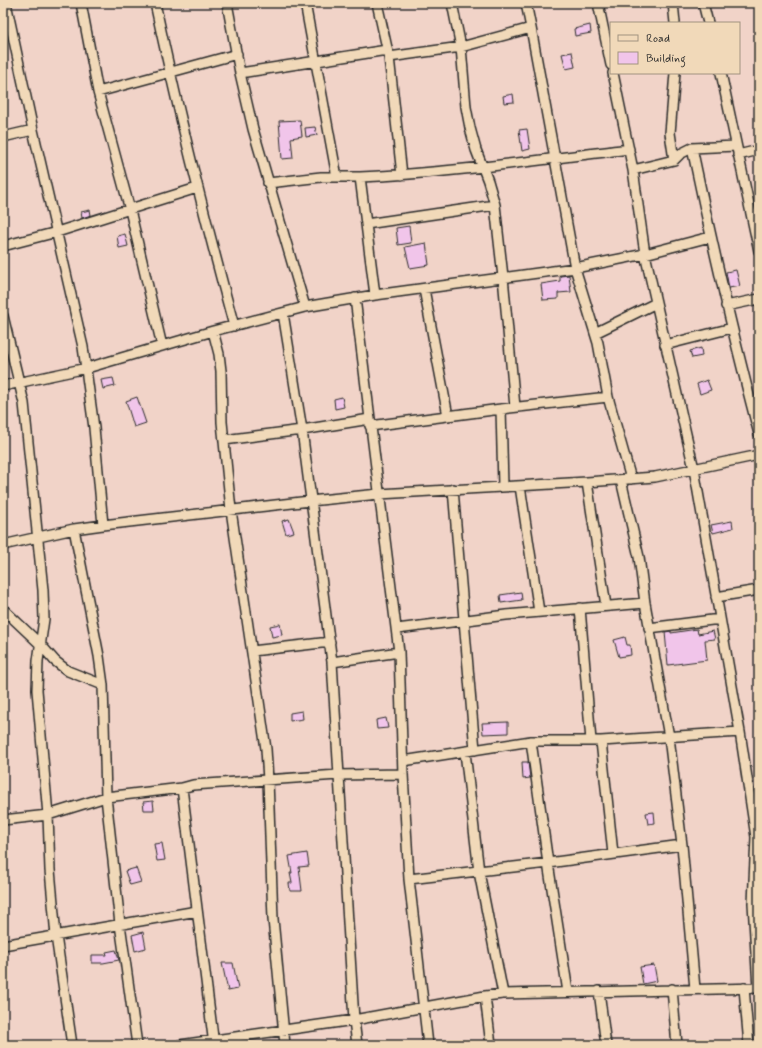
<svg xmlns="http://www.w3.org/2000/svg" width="762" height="1048" viewBox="0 0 762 1048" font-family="Mynerve,sans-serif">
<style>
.building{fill:#f1c5ea;stroke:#2b2b2b}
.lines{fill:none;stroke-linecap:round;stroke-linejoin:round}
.street-casing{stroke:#2b2b2b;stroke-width:12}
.street{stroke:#f1d9b9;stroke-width:9}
</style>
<rect width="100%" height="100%" fill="#f1d3c8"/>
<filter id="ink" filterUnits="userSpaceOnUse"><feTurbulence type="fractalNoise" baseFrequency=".025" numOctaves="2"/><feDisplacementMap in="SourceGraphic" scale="8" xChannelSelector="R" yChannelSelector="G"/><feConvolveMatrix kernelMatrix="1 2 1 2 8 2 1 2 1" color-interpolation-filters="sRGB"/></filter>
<g filter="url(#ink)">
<path class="building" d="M590 25 591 33 575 36 574 29Z
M572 52 575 67 566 69 562 54Z
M513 94 514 102 504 103 503 96Z
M300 120 302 136 291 138 293 158 282 159 279 121Z
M315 127 317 135 306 137 305 128Z
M527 129 530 149 522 151 519 130Z
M90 210 91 215 82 218 81 212Z
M409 226 411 243 398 245 396 228Z
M125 234 128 246 119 248 117 236Z
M426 243 429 265 410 268 405 247Z
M736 270 740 286 729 288 726 272Z
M569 275 571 292 558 293V299L543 300 541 284 560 281V276Z
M701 348 702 356 692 358 690 351Z
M113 378 115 386 103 389 101 380Z
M707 380 711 390 700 394 697 384Z
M137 397 146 423 134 427 126 401Z
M342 397 344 407 335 409 334 399Z
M289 519 294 532 286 534 282 521Z
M732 521 733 528 713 533 711 525Z
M521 592 522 600 501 603 500 595Z
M280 624 282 635 272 637 270 626Z
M697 629 698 634 713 631 715 639 705 640 707 660 668 665 665 632 671 631V633Z
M625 637 627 645H630L631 655 619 657 614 640Z
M302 711 303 719 290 721V713Z
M386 718 388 728 377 729 376 720Z
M508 722V733L483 734 482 723Z
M522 762H528L530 778 523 779Z
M153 801 154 810H144L143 802Z
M654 812 655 823 648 824 646 813Z
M162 843 165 860 157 861 154 844Z
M307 853 309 866 299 867 302 891H290L289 883H292L290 873H292L289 856Z
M136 868 141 882 130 885 125 871Z
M143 932 146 948 135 951 132 935Z
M116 950 119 960 103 963H92V955H107L106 952Z
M222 963H233L238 989 228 991Z
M654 965 657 981 643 984 640 967Z"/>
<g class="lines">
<g class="street-casing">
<path id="street" d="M6 3 33 130 83 347 94 428 103 525
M81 3 98 92 130 210 162 346
M155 3C178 112 205 219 234 326
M227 3 240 73 253 129 305 307
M305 3 337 177H360L375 295
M377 3 389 57 402 175
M452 3 461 47 466 107 470 128 476 150 488 181 495 205 503 277 515 407
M526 3 531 28 575 268 598 343 608 397 631 479
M598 3 611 65
M673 3 675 23
M703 3 708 23
M389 57 461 47 531 28
M240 73 387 50
M613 73 633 170 645 254 694 469 740 732 756 837 753 903 758 988
M721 73 759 251
M98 92 237 54
M3 137 33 130
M692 148C712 244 734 339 759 434
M738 155 759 150
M674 160 670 133 675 73
M633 170 674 160 680 154 692 148 736 146
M360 177C450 173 539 160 629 149
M268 183 321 177H337
M366 224 495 205
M3 246 57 232 197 188
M424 289 448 416
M355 298 399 652 403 774 409 879 428 1045
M726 306 759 299
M283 313 302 430 332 662 354 1020 357 1045
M3 316 24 403 43 590 44 619 38 661 37 690 48 815 50 870 56 936 72 1045
M213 331 219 354 221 371 222 422 231 510 266 749 268 780 273 919 285 1045
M595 333 656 303
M665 345 732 328
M3 386 87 368 213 331 305 307 375 295 575 268 645 254 710 237
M501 409 503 486
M370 426 501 409 608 397
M224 440 302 430 370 419
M621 480 639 557 645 603 669 737 682 845 695 989
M587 482 606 606
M520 486 539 612
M453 489 475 750
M74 529 99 656 103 685 106 797 120 924 137 1045
M3 545 74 529 103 525 310 501 379 494 587 482 655 477 759 455
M716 597 759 590
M580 608 591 741
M3 609 40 644 55 661 68 671 103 685
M649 628 720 619
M397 629 506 615 645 603
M252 651 330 642
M332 662 399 652
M531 741 548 863 568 992
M601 741 613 854
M465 752 479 872 503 994
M403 761 531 741H601L740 732
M182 788 214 1045
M3 820 48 815 106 797 182 788 193 785 338 775 403 774
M409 879 548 863 682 845
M3 945 197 911
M744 988 749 1045
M672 989 677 1045
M599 991 606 1045
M485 996 491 1045
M180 1045 354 1020 485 996 503 994 759 988"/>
</g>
<use href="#street" class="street"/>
</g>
</g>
<rect width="762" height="1048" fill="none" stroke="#f1d9b9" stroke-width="16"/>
<rect x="8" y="8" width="746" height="1032" fill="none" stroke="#2b2b2b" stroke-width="1.5" filter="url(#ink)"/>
<rect x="610" y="22" width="130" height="52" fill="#f1d9b9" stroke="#a29380"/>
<rect x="618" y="35" width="20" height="6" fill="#f1d9b9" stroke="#a29380"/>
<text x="646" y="42" font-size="12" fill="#2b2b2b">Road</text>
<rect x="618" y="52" width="20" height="12" fill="#f1c5ea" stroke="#a29380"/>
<text x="646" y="62" font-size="12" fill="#2b2b2b">Building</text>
</svg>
